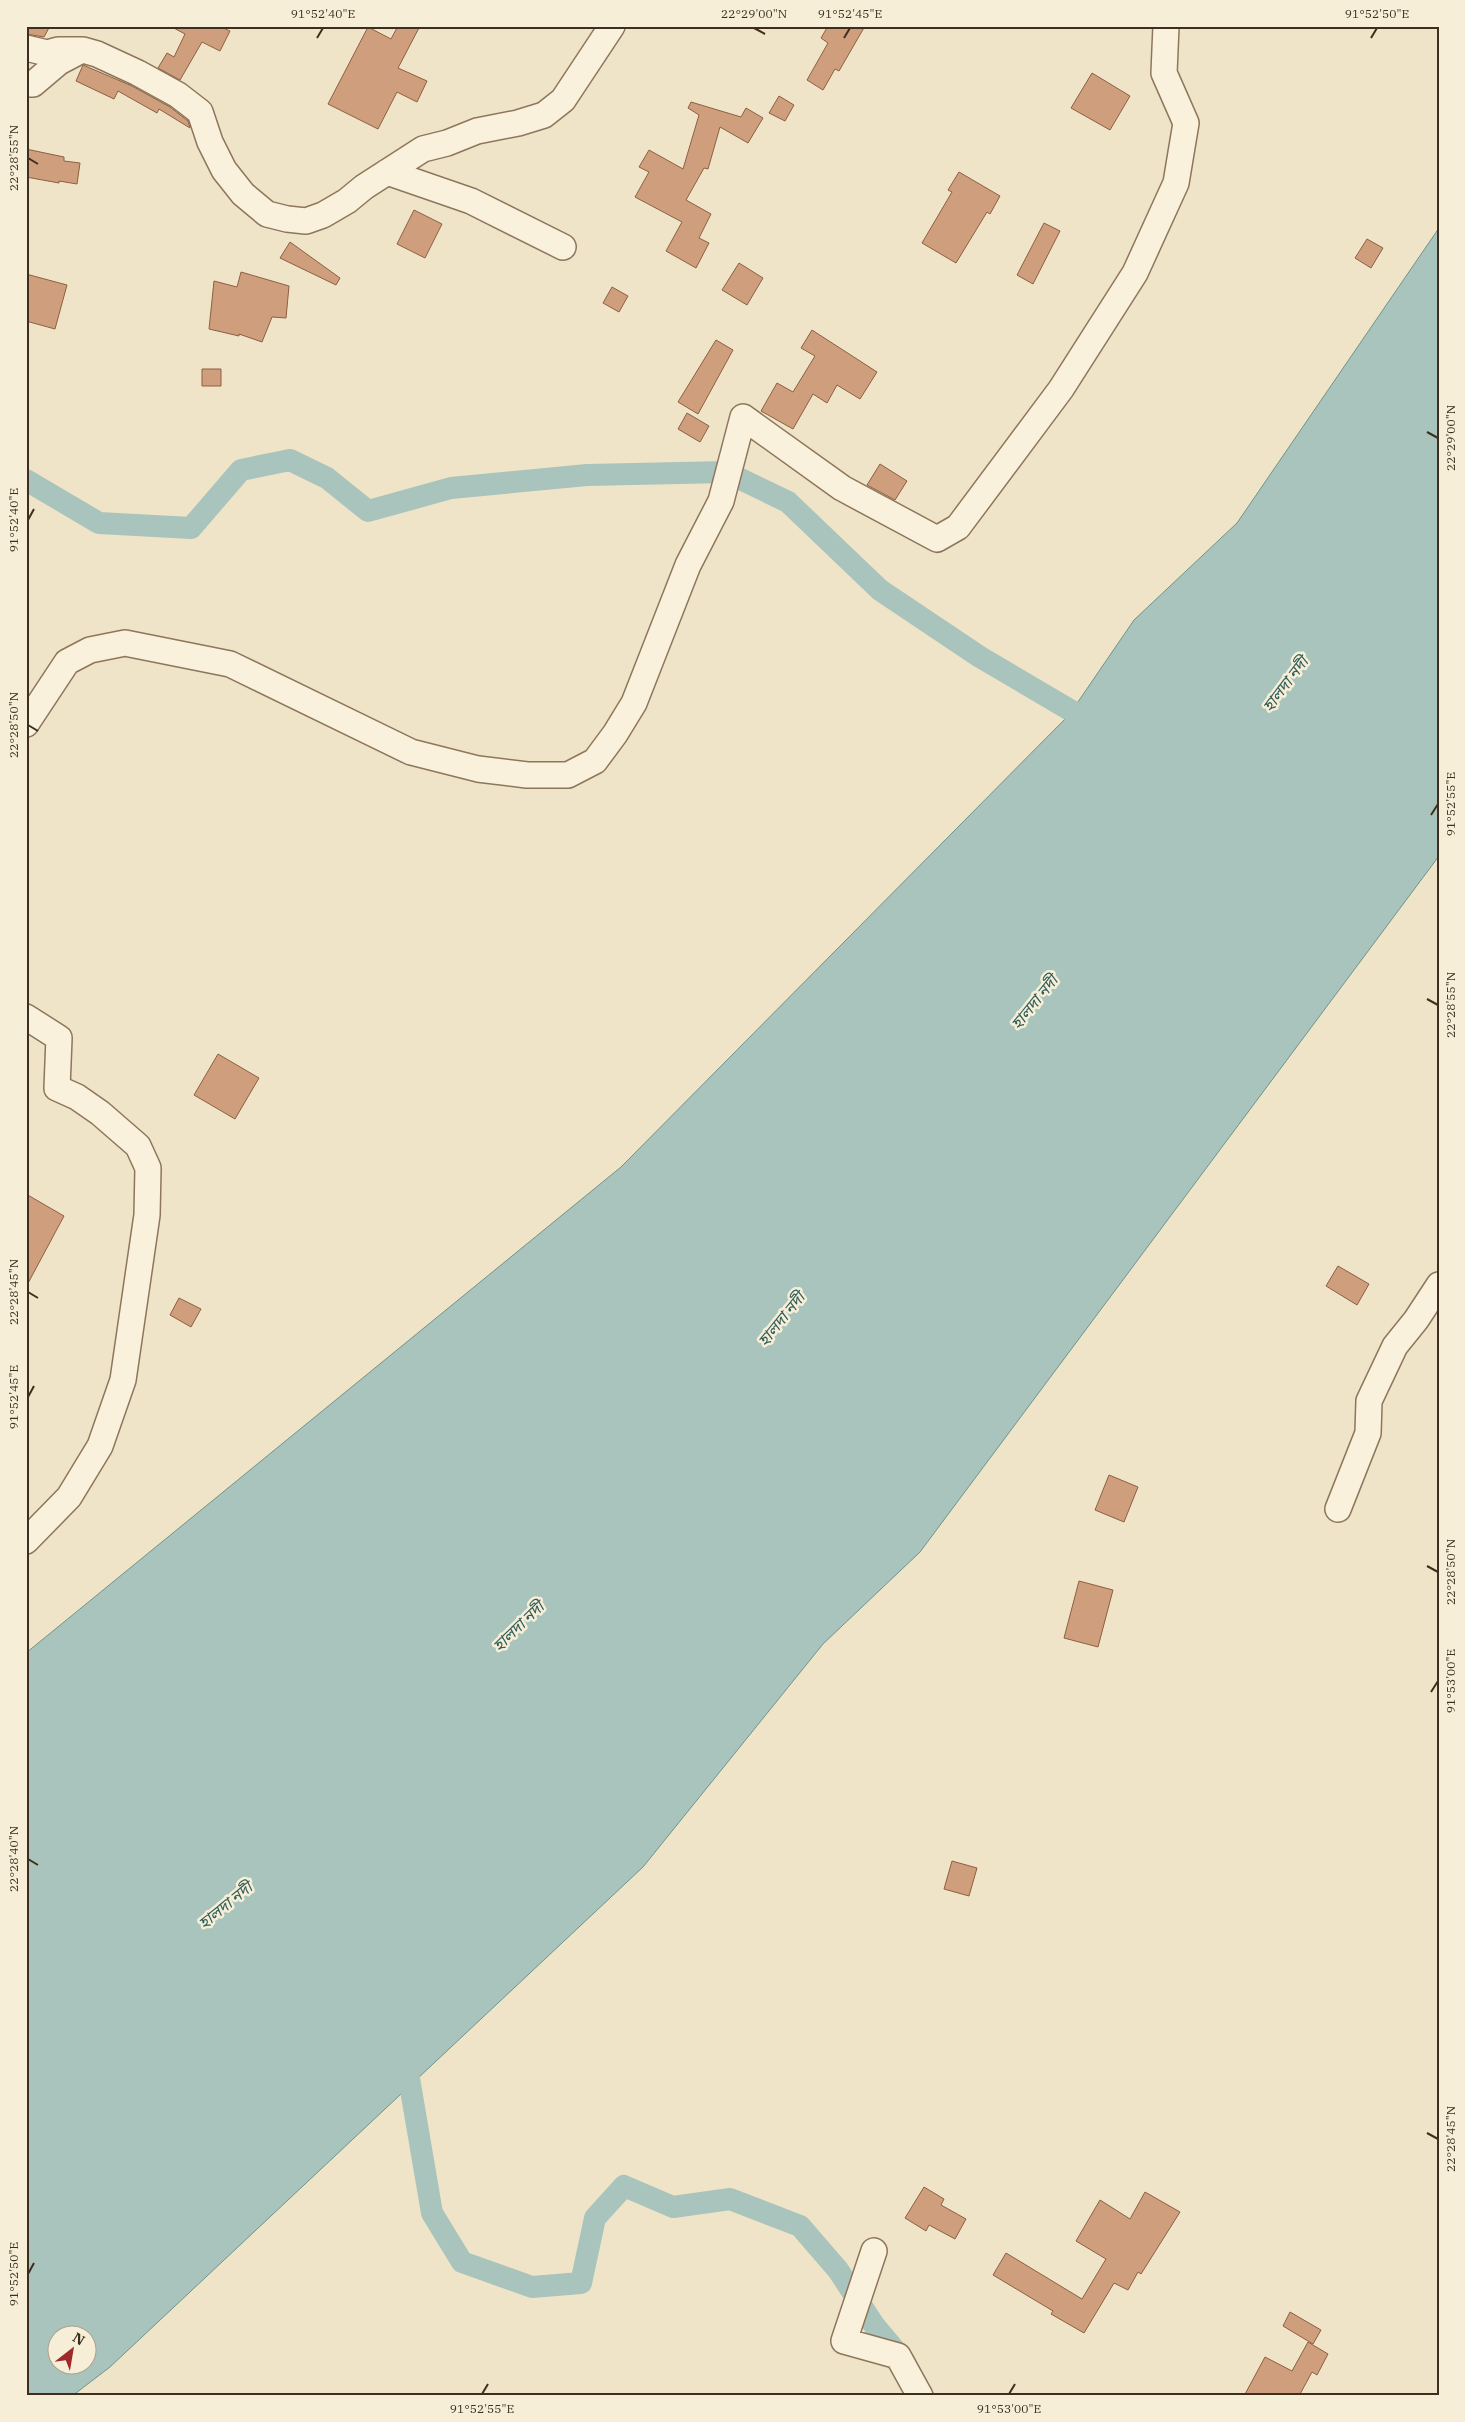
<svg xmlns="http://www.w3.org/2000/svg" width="1465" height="2422" viewBox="0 0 1465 2422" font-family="'IBM Plex Serif','Noto Sans Bengali',serif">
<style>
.water{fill:#a9c4bc;stroke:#6f938a;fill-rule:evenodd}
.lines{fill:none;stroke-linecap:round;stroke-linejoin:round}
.canal{stroke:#a9c4bc;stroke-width:22}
.building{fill:#cf9f7d;stroke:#8d5f41}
.minor-casing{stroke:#8d765c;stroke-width:28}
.minor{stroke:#faf1dc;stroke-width:25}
.ticks{fill:none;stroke:#3d2e20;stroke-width:2}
.labels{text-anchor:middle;stroke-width:5;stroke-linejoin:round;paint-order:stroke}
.water-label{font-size:16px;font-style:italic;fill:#2f5d5a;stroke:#f7eed8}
.neatline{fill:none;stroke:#3d2e20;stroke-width:2}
.ticks-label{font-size:12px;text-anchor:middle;fill:#3d2e20}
</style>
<rect width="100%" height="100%" fill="#f0e4c8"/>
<path class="water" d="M1439 228V856L920 1552 823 1644 643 1867 110 2367 72 2396H26V1653L621 1167 1069 715 1134 620 1237 523ZM58 2334H88V2364H58Z"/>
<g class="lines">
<path class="canal" d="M26 480 99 523 191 528 241 470 290 460 327 478 368 511 451 488 587 475 726 472 788 502 880 590 980 657 1099 727
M405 2055 432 2213 462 2262 532 2287 581 2283 595 2218 624 2186 673 2207 730 2199 800 2226 838 2270 874 2325 905 2362"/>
</g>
<path class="building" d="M26 26H50L44 37 26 34Z
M170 26H219L230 31 220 51 202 42 180 80 158 68 167 53 174 57 185 34Z
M398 26H420L398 68 427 81 417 102 397 92 378 129 328 104 368 27 391 39Z
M828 26H865L839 71 835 69 823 90 807 80 828 43 821 38Z
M83 65 132 86 170 107 188 121 190 128 159 109 157 113 118 91 114 99 76 81Z
M1092 73 1130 96 1110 130 1071 108Z
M779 96 794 105 785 121 769 113Z
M691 102 741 117 746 108 763 118 748 143 720 127 708 169 704 168 686 200 711 214 699 238 709 243 696 268 666 251 682 222 635 197 649 172 639 167 649 150 683 169 699 115 688 108Z
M26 149 64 157V161L80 163 77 184 59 181V183L26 177Z
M959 172 1000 196 990 214 987 212 956 263 922 243 952 192 948 190Z
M414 210 442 224 425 258 397 244Z
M1044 223 1060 231 1033 284 1017 275Z
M1367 239 1383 248 1371 268 1355 258Z
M290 242 340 278 336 285 280 258Z
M739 263 763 278 747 305 722 290Z
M241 272 289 286 286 318 272 317 262 342 239 334V336L209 329 214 281 237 287Z
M26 274 67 285 55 329 26 321Z
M612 287 628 296 619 312 603 303Z
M812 330 877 372 860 399 837 385 827 403 813 394 793 429 761 411 777 383 793 392 815 356 801 348Z
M716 340 733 350 698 414 678 402Z
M202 369H221V386H202Z
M687 413 709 426 700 442 678 429Z
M880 464 907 481 895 500 867 485Z
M218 1054 259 1078 235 1119 194 1095Z
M26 1194 64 1216 26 1287Z
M1338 1266 1369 1284 1357 1305 1326 1286Z
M179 1298 201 1309 191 1327 170 1315Z
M1109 1475 1138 1487 1124 1522 1095 1510Z
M1079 1581 1113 1590 1098 1647 1064 1638Z
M952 1861 977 1868 969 1896 944 1889Z
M924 2187 944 2199 941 2205 966 2219 955 2239 929 2225 926 2231 905 2218Z
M1145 2192 1180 2212 1141 2274 1138 2272 1128 2290 1114 2283 1084 2333 1051 2314 1053 2311 993 2275 1006 2253 1082 2299 1106 2259 1076 2241 1100 2200 1130 2219Z
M1290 2312 1321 2330 1313 2344 1283 2326Z
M1308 2342 1328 2354 1317 2375 1312 2372 1299 2396H1244L1265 2357 1292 2371Z"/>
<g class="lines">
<g class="minor-casing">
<path id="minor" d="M26 48 47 53 58 50H83L97 54 138 73 178 95 200 112 210 142 224 170 243 194 267 214 287 219 306 221 323 215 347 201 364 187 423 149 447 143 477 131 518 123 544 115 563 100 612 26
M26 84H33L59 62 78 52
M387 172 471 201 563 247
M26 724 67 662 90 650 125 643 230 664 411 752 478 769 527 775H568L595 761 615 734 634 703 688 565 721 501 743 417 842 488 937 539 958 527 1061 389 1135 273 1176 183 1186 123 1164 73 1166 26
M26 1017 59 1038 57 1088 77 1097 100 1113 138 1146 148 1168 147 1215 123 1380 100 1446 69 1497 26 1541
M1338 1509 1368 1433 1369 1401 1395 1346 1416 1320 1439 1285
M874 2251 844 2341 898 2356 920 2396"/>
</g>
<use href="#minor" class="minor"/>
</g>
<path class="ticks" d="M754 28 765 34M317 38 323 28M844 38 850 28M1371 38 1377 28M28 158 38 164M1427 432 1438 438M28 520 34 509M28 725 38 731M1431 815 1438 804M1427 999 1438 1005M28 1292 38 1298M28 1397 34 1386M1427 1566 1438 1572M1431 1692 1438 1681M28 1859 38 1865M1427 2133 1438 2139M28 2274 34 2263M482 2394 488 2384M1009 2394 1015 2384"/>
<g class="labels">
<g class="water-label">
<text transform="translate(1285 684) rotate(-53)" y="6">হালদা নদী</text>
<text transform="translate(1034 1002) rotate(-51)" y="6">হালদা নদী</text>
<text transform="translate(781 1319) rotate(-51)" y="6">হালদা নদী</text>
<text transform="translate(518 1626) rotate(-44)" y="6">হালদা নদী</text>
<text transform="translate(225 1905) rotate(-39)" y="6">হালদা নদী</text>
</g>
</g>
<rect width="1465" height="2422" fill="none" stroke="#f7eed8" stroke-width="55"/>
<g transform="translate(72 2350) rotate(31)"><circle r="24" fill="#f7eed8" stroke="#ada18e"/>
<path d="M0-4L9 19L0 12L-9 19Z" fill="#9e2a2b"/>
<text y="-8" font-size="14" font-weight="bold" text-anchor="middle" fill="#3d2e20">N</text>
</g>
<rect x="28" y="28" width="1410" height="2366" class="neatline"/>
<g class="ticks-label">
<text x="323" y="18">91°52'40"E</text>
<text x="754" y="18">22°29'00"N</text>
<text x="850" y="18">91°52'45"E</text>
<text x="1377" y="18">91°52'50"E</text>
<text transform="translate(14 158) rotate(-90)" y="4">22°28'55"N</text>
<text transform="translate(1451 438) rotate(-90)" y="4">22°29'00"N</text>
<text transform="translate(14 520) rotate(-90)" y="4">91°52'40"E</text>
<text transform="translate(14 725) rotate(-90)" y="4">22°28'50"N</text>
<text transform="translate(1451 804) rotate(-90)" y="4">91°52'55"E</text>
<text transform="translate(1451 1005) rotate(-90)" y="4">22°28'55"N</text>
<text transform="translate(14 1292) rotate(-90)" y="4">22°28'45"N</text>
<text transform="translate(14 1397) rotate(-90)" y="4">91°52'45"E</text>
<text transform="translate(1451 1572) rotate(-90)" y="4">22°28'50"N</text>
<text transform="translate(1451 1681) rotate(-90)" y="4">91°53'00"E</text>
<text transform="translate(14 1859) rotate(-90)" y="4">22°28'40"N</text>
<text transform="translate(1451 2139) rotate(-90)" y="4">22°28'45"N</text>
<text transform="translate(14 2274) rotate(-90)" y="4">91°52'50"E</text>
<text x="482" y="2413">91°52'55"E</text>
<text x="1009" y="2413">91°53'00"E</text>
</g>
</svg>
